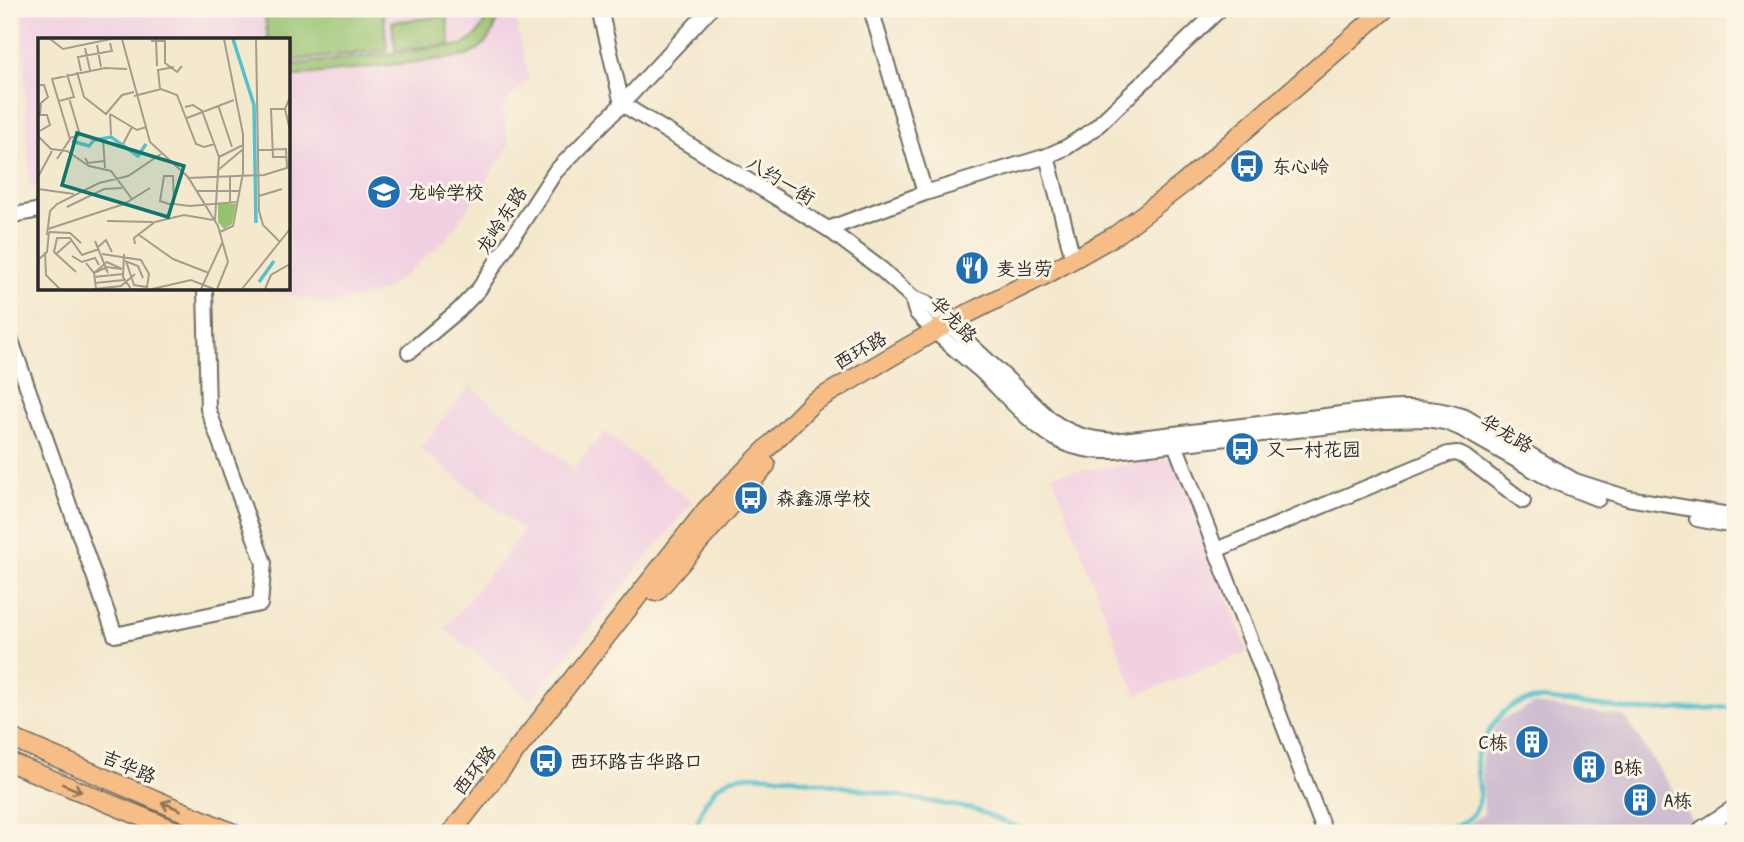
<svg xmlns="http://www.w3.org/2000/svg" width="1744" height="842" viewBox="0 0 1744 842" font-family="'Patrick Hand','LXGW WenKai TC',sans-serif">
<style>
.built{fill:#f1d0e2}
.industrial{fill:#cebed0}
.green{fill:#96c16e;stroke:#60764c;stroke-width:2}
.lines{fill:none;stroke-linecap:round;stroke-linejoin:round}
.stream{stroke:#55c1cd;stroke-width:4.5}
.minor-casing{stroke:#716d64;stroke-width:18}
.major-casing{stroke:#716d64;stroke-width:21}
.minor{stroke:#fff;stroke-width:14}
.major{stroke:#f6be86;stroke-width:18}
.oneway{stroke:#907458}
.labels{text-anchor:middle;stroke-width:6;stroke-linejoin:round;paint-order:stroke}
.poi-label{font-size:19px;fill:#2b2b2b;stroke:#fcf5e5;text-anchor:start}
.street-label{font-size:19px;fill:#2b2b2b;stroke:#fcf5e5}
.inset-river{fill:none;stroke:#55c1cd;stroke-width:3.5}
.inset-road{fill:none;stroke:#a49c8c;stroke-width:2}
.view{fill:#0f766e;fill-opacity:0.15;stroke:#0f766e;stroke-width:3.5}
.inset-edge{fill:none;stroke:#2b2b2b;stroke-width:3.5}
</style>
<rect width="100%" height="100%" fill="#fcf5e5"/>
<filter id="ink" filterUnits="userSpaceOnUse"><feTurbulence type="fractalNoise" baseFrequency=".0143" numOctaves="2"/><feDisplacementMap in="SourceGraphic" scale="14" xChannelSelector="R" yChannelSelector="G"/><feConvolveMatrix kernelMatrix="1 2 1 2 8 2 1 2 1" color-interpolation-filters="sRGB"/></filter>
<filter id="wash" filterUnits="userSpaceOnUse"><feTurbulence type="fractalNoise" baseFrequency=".00686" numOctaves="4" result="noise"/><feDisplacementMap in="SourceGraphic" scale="28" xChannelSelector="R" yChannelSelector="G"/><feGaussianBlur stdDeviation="1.57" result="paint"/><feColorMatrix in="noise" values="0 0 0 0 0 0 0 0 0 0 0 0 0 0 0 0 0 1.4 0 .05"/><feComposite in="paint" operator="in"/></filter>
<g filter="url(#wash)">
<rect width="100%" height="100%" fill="#f4e8cd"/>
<path class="built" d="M22 9H513L529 79 502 106 510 145 447 239 385 291 332 305 263 289H289V40H40V186H29Z
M470 386 574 469 604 432 692 502 532 699 445 629 524 531 420 448Z
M1174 459 1248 652 1136 695 1052 474Z"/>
<path class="industrial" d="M1534 704 1624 716 1701 833H1450L1484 814 1481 757 1499 721Z"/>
<path class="green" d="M264 9H383L387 50 289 61V40H268Z
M486 9H498C498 31 487 46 467 56L289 77V65L463 45C478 37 486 26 486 9Z
M447 16 450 44 395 50 392 22Z"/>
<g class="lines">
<path class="stream" d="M693 833 705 803 716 788 731 778 749 775 789 777 973 809 1032 833
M1441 833C1452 827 1470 822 1476 809 1485 793 1474 772 1477 755 1479 749 1484 741 1487 735 1499 711 1515 700 1542 699L1642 711 1735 707"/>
</g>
</g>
<g filter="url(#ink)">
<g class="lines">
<g class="minor-casing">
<path id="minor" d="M600 9 622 104
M871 9 925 193
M622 104 828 229 881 269 913 298 926 303 1051 420C1071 435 1089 439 1114 441 1176 434 1238 427 1301 419 1353 414 1414 398 1465 417L1575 481 1628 498 1735 516
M1047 156 1073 259
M9 216 40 210
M828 229 925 193 1047 156 1067 147 1094 129 1220 9
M913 298C914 304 914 309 917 313 936 335 959 352 981 371 1005 394 1033 428 1062 442 1079 450 1097 451 1115 451L1384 420 1427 419 1445 422 1460 428 1555 482 1598 499
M9 335 115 635 260 604 264 563 208 409 205 289
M409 352 459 310 479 289 555 172 622 104 710 9
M1175 444 1325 833
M1697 519 1735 526
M1216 550 1448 454 1457 453 1465 457 1523 501
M1704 833 1701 829 1735 807"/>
</g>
<g class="major-casing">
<path id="major" d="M656 592 766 465
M9 737 233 833
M9 762 181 833
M451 833 706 510 812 403 947 324 1047 274 1116 235 1183 184 1385 9"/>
</g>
<use href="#minor" class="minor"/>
<use href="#major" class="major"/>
</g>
<defs><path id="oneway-shaft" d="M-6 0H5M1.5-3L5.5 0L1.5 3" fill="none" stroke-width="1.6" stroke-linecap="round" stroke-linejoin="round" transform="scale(1.75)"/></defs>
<g class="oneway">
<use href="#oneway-shaft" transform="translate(72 788) rotate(22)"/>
<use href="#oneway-shaft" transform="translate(171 806) rotate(-157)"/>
</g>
</g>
<defs>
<g id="bus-disc" transform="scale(1.75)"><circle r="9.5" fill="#1f6fb2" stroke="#fcf5e5"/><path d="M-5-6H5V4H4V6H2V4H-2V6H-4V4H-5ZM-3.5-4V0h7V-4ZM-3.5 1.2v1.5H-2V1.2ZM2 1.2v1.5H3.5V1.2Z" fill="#fff"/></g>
<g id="school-disc" transform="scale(1.75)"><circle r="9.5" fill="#1f6fb2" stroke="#fcf5e5"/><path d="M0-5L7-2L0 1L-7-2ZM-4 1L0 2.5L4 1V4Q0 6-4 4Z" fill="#fff"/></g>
<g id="restaurant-disc" transform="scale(1.75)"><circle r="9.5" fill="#1f6fb2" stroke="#fcf5e5"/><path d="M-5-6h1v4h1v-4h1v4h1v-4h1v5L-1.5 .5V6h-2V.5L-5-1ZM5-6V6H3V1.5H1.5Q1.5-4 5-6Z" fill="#fff"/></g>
<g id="building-disc" transform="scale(1.75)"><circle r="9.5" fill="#1f6fb2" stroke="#fcf5e5"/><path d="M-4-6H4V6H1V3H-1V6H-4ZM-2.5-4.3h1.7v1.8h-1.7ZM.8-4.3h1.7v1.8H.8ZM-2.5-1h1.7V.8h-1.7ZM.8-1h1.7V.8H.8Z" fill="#fff"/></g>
</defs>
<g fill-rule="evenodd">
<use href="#bus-disc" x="1247" y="166"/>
<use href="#school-disc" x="384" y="192"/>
<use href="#restaurant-disc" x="972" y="268"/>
<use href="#bus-disc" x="1242" y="449"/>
<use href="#bus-disc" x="751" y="498"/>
<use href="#building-disc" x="1532" y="742"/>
<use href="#bus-disc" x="546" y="761"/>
<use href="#building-disc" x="1589" y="767"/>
<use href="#building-disc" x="1640" y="800"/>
</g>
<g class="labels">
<g class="poi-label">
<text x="1272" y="173">东心岭</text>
<text x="408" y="199">龙岭学校</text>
<text x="996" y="275">麦当劳</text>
<text x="1266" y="456">又一村花园</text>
<text x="776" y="505">森鑫源学校</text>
<text x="1508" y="749" text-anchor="end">C栋</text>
<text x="570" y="768">西环路吉华路口</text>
<text x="1614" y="774">B栋</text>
<text x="1664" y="807">A栋</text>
</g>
<g class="street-label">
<text transform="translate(781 180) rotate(31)" y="7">八约一街</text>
<text transform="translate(501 220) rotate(-57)" y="7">龙岭东路</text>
<text transform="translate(954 319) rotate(45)" y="7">华龙路</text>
<text transform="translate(860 350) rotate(-30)" y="7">西环路</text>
<text transform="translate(1507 433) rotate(30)" y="7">华龙路</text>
<text transform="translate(129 766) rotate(23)" y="7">吉华路</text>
<text transform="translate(474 770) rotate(-52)" y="7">西环路</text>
</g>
</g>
<g transform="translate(38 38)">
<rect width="252" height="252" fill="#f4e8cd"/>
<path d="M180 165 198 166 194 186 186 191 180 184Z" fill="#96c16e"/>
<path class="inset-river" d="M195 1 216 67 218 185M34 103 51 108 56 102 73 99 100 118 108 106M221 244 236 223"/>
<path class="inset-road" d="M12 1 25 11 73 1M84 1 112 104 150 139 180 188 190 224 179 251M118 1 119 28M218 1 221 173 225 187 242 204M113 3H127V25L139 34 144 28M59 7 63 29M47 10 52 32M43 33 40 19 74 13 72 5M39 34 46 59 68 76 84 57 96 54M0 47H6L10 59 3 65 2 77H9L12 87 0 94M122 51 120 32 136 29M96 58 123 51 139 57 158 106 166 109 177 106M252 59 247 71 252 92M31 60 42 97 32 100M21 63 36 59 29 36M180 67 194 109M147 69 155 67 164 73 181 119M247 71H233L235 119H248M72 76 99 92 108 89M72 76 73 97M149 80 196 62M0 98 13 111 29 113 51 128 73 133 94 161M65 101 67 130M84 108 94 89M220 112 248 111 249 129M47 120 50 125 66 123M19 121 32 101 14 41 67 30 89 31M179 133 204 112M0 139 14 113M192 139V164M149 140 226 137 252 129M0 151 36 156M159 153H201M221 158 244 151M136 166 135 138H126L122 163 131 166H136L152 168 199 164M29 169 66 151 84 150M177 182 181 119 205 107M69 183 115 184M10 191 86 166 112 150M11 194 32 195 43 205M182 194 195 188 205 135V96L186 1M9 197 12 173 19 166 61 145 90 138 123 116M101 197 135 221 171 235M57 203 70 235M97 206 96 200 117 184 146 177 175 182M60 209 68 202 74 214M7 214 8 237 22 251M18 216 34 202M64 216 103 222 111 236 109 249 96 247 88 223M86 216 85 239 93 251M34 218 44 224 57 220 61 227M0 222 9 214 11 194M87 223 100 228 105 240M48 225 56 235 58 251M38 234 16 214 19 200H32L44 217 61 211M56 235 69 224 84 231M56 235 69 229 83 231M56 239 85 236M57 245 86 242M56 251 83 248 97 236M114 251 153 242 176 251M163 251 184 205M204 251 252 191M227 251 233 237 252 226"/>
<path class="view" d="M39 95 146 128 130 179 24 147Z"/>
<rect width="252" height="252" class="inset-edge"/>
</g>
<rect width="1744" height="842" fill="none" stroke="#fcf5e5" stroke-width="35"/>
</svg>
